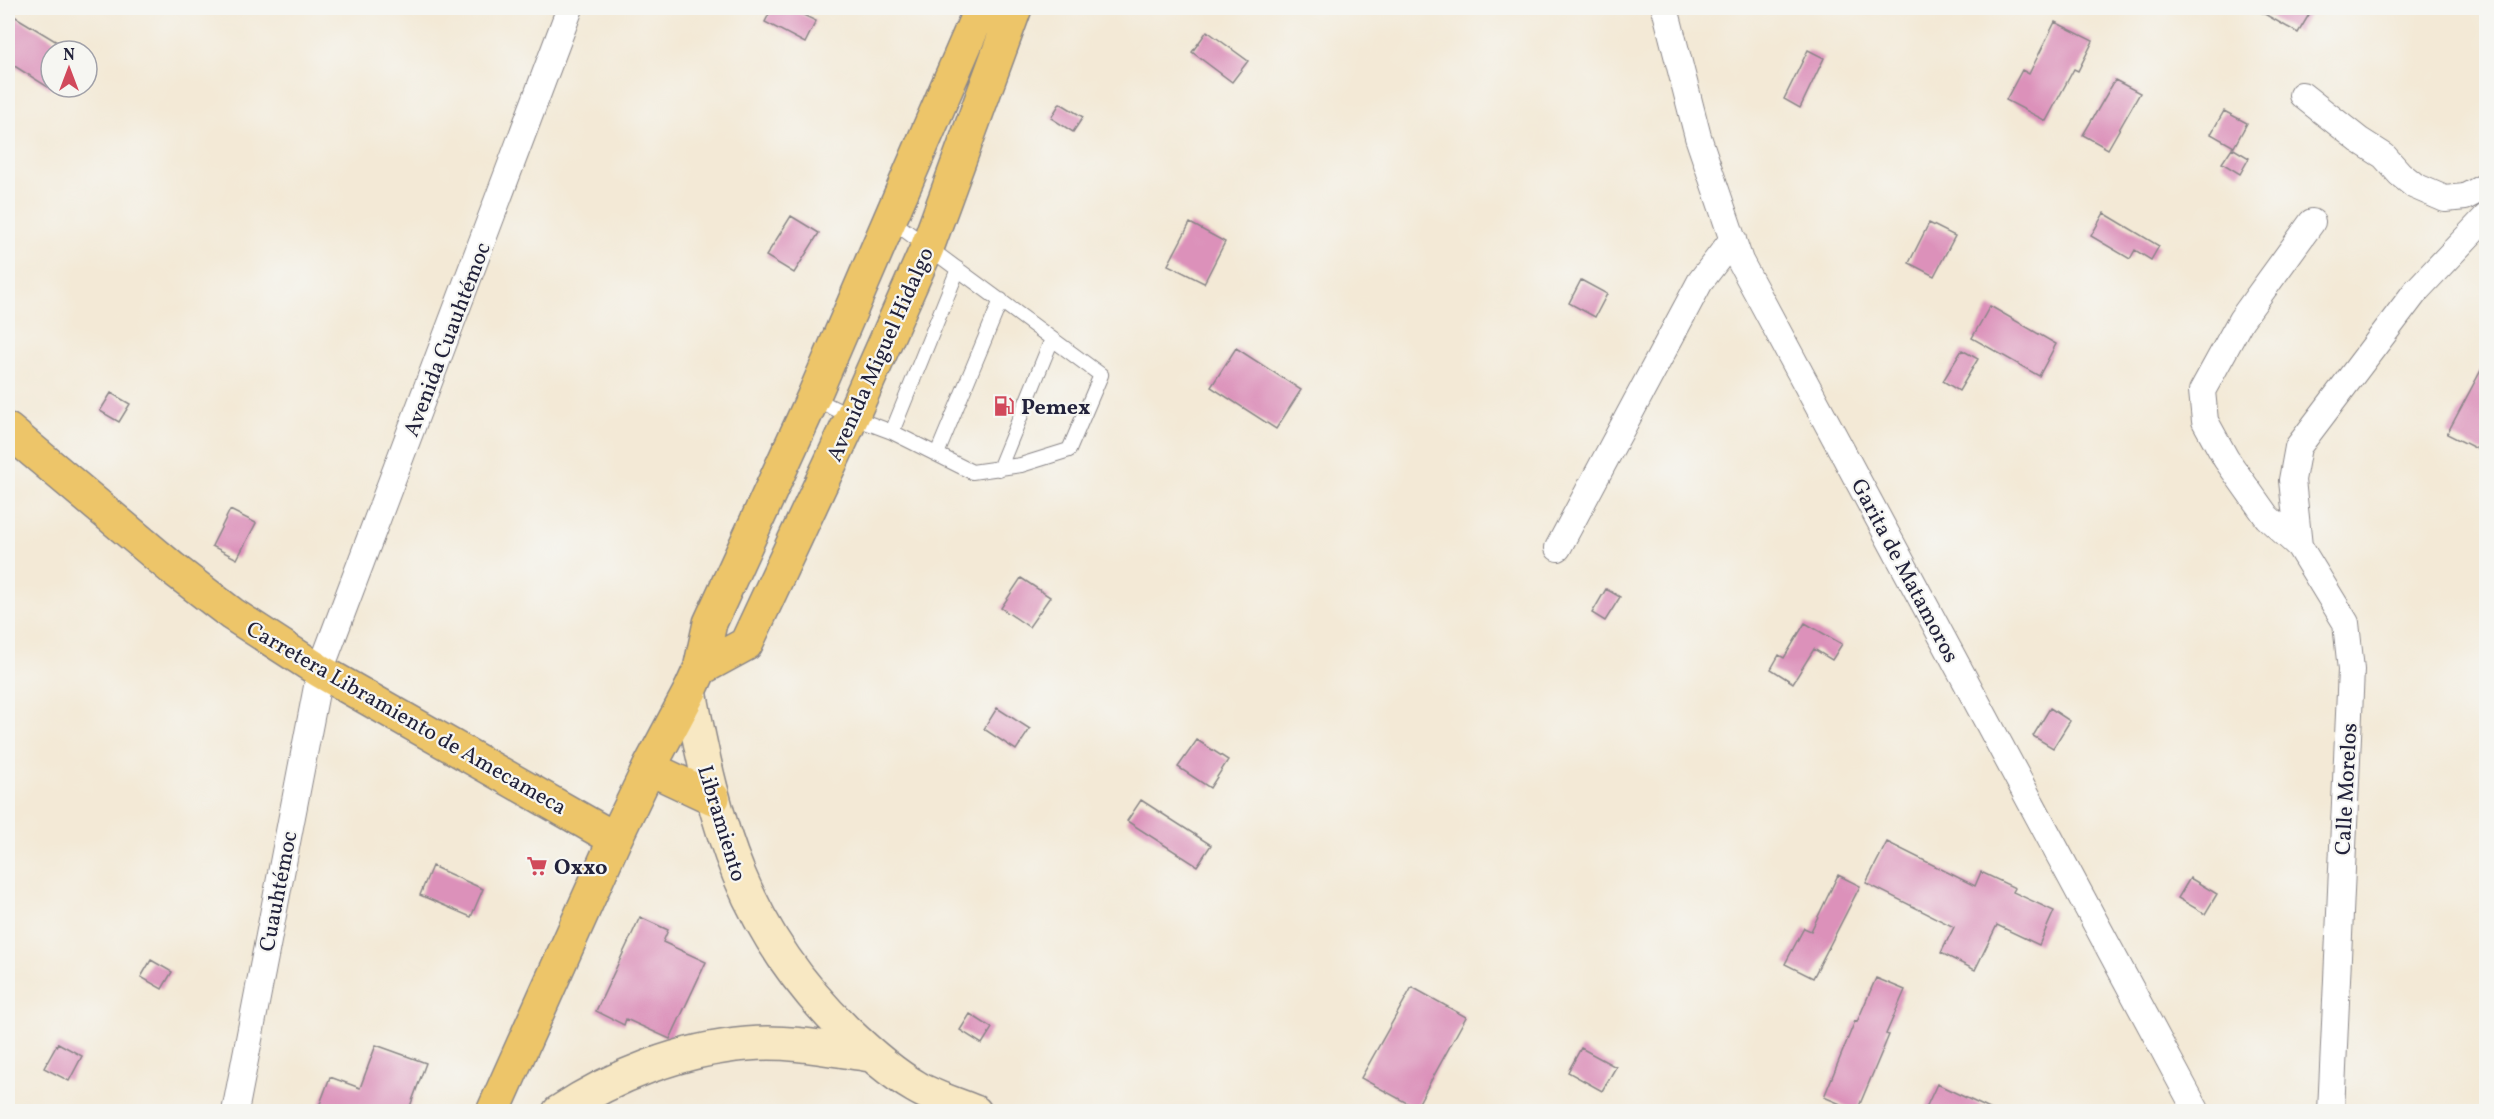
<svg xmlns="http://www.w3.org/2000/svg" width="2494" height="1119" viewBox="0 0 2494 1119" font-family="Vollkorn,serif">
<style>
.building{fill:#dc91ba}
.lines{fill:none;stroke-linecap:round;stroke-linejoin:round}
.service-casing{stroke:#8a8688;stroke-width:16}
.minor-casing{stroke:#8a8688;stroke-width:28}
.secondary-casing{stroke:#8a8688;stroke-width:36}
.primary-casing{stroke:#8a8688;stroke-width:36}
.service{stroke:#fff;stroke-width:14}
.minor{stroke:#fff;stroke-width:26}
.secondary{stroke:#f8e8c3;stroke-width:33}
.primary{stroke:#edc569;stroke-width:33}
.labels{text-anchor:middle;stroke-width:4.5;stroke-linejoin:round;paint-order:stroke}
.street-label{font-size:22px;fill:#22223b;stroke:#f6f6f2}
.poi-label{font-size:22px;font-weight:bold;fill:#22223b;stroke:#f6f6f2;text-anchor:start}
</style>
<rect width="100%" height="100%" fill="#f6f6f2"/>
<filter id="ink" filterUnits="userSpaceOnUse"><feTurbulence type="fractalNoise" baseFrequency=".0167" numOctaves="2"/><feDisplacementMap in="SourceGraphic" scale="12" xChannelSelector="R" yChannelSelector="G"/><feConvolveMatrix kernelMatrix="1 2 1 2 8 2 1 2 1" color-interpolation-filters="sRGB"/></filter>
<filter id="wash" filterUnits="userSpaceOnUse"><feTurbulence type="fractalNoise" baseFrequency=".008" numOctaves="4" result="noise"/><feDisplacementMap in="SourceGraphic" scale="24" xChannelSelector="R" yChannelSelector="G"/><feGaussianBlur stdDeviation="1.35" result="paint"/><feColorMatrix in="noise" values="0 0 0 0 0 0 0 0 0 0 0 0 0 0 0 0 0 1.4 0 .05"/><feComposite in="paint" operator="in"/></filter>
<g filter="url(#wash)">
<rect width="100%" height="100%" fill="#f3e9d6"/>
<g id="blocks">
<path class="building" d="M772 8H789L816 21 805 43 765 22Z
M2254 8H2313L2298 33Z
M14 16 72 51H51V89L8 62V27Z
M2055 22 2093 41 2078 71 2074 69 2046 121 2006 100 2022 70 2029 74Z
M1207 31 1248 61 1232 82 1192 52Z
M1808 50 1824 58 1800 108 1784 99Z
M2115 80 2140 93 2108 149 2083 135Z
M1060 103 1083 117 1073 132 1051 118Z
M2224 111 2247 123 2234 147 2211 134Z
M2232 148 2249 158 2240 174 2222 163Z
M2104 213 2159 246 2151 260 2135 250 2130 259 2091 236Z
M791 216 819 233 794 273 766 256Z
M1190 223 1225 242 1204 283 1168 265Z
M1929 223 1955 236 1934 276 1909 263Z
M1581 280 1607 294 1595 317 1569 303Z
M1990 306 2056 344 2039 376 1972 338Z
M1236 348 1301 390 1276 429 1211 387Z
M1962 350 1978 359 1959 391 1943 381Z
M2487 359V454L2447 434Z
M111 393 130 404 119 422 100 411Z
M230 510 256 523 237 559 212 546Z
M1021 578 1050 597 1029 627 1001 608Z
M1606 589 1620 597 1605 621 1592 613Z
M1805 623 1842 644 1832 660 1814 649 1793 683 1771 669 1779 655 1784 658Z
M997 708 1030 729 1016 750 984 729Z
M2050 708 2070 721 2053 748 2033 736Z
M1197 740 1228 760 1210 788 1178 767Z
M1141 800 1211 845 1197 866 1127 821Z
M1887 842 1975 886 1981 872 2015 888 2013 892 2054 911 2039 945 1997 925 1975 970 1941 953 1954 927 1866 883Z
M432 866 483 889 471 917 420 895Z
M1838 875 1860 886 1813 978 1785 964 1804 928 1811 931Z
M2190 878 2217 894 2205 914 2178 898Z
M640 917 668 930 663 942 706 962 670 1039 626 1019 624 1025 596 1011Z
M151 960 172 972 162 989 141 977Z
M1876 978 1905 990 1886 1034 1889 1035 1857 1111 1824 1097 1855 1021 1857 1022Z
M1412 987 1466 1017 1416 1108 1361 1078Z
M970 1014 992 1028 982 1044 960 1030Z
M58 1043 82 1056 69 1081 44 1068Z
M376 1045 426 1063 408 1112H317L330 1077 360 1088Z
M1581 1048 1616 1067 1602 1091 1568 1072Z
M1937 1084 1996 1112H1924Z"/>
</g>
</g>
<g filter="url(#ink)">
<use href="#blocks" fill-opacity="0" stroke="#8a8688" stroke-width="1.5"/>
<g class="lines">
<g class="service-casing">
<path id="service" d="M813 398 852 417 892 432 972 472 1021 465 1069 450 1101 375 891 220
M892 432 958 269
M937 454 1001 300
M999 469 1052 339"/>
</g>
<g class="minor-casing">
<path id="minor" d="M1665 8 1698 137 1740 261 2197 1112
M2302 95 2359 140 2384 156 2400 174 2415 186 2445 199 2465 197 2486 186
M2299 546 2267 517 2226 459 2205 421 2202 391 2241 320 2312 222
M1558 548 1700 282 1733 239
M235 1112 320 671 570 8
M2331 1112 2351 670 2346 623 2299 546 2292 480 2298 447 2416 291 2486 217"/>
</g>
<g class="secondary-casing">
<path id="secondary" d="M690 691C715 827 744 932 846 1031 867 1051 890 1072 916 1087 934 1098 956 1104 975 1112
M559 1112C613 1076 682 1049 747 1044 789 1040 830 1049 871 1055"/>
</g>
<g class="primary-casing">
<path id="primary" d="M8 430 172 568 232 614 320 671 615 839
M700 669 746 644 852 417 927 248 1015 8
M649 768 713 798
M493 1112 615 839 649 768 690 691 700 669 710 623 813 398 981 8"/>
</g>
<use href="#service" class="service"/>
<use href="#minor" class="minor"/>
<use href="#secondary" class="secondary"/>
<use href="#primary" class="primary"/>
</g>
</g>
<defs>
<g id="fuel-bare" transform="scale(1.62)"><path d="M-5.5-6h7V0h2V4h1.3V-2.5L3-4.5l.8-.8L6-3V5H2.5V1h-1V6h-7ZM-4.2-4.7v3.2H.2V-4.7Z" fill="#d1495b" stroke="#f6f6f2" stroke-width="2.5" paint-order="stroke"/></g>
<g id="supermarket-bare" transform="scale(1.62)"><path d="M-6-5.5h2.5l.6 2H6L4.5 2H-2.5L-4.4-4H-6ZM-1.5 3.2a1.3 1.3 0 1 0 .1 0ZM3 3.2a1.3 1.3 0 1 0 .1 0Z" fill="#d1495b" stroke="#f6f6f2" stroke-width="2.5" paint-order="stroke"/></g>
</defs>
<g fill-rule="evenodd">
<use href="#fuel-bare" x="1004" y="406"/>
<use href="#supermarket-bare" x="537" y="866"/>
</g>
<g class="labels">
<g class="street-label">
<text transform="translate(446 339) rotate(-69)" y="8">Avenida Cuauhtémoc</text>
<text transform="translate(879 354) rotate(-66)" y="8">Avenida Miguel Hidalgo</text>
<text transform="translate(1906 570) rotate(62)" y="8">Garita de Matamoros</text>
<text transform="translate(407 717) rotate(30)" y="8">Carretera Libramiento de Amecameca</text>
<text transform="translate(2345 789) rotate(-87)" y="8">Calle Morelos</text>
<text transform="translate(723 823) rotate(73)" y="8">Libramiento</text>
<text transform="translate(277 891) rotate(-79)" y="8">Cuauhtémoc</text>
</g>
<g class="poi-label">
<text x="1021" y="414">Pemex</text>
<text x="554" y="874">Oxxo</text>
</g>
</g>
<rect width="2494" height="1119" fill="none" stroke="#f6f6f2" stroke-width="30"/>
<g transform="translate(69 69)"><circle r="28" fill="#f6f6f2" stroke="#a1a1a9" stroke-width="1.5"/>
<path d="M0-4.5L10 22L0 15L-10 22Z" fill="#d1495b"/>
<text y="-9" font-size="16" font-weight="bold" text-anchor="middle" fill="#22223b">N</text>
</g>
</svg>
